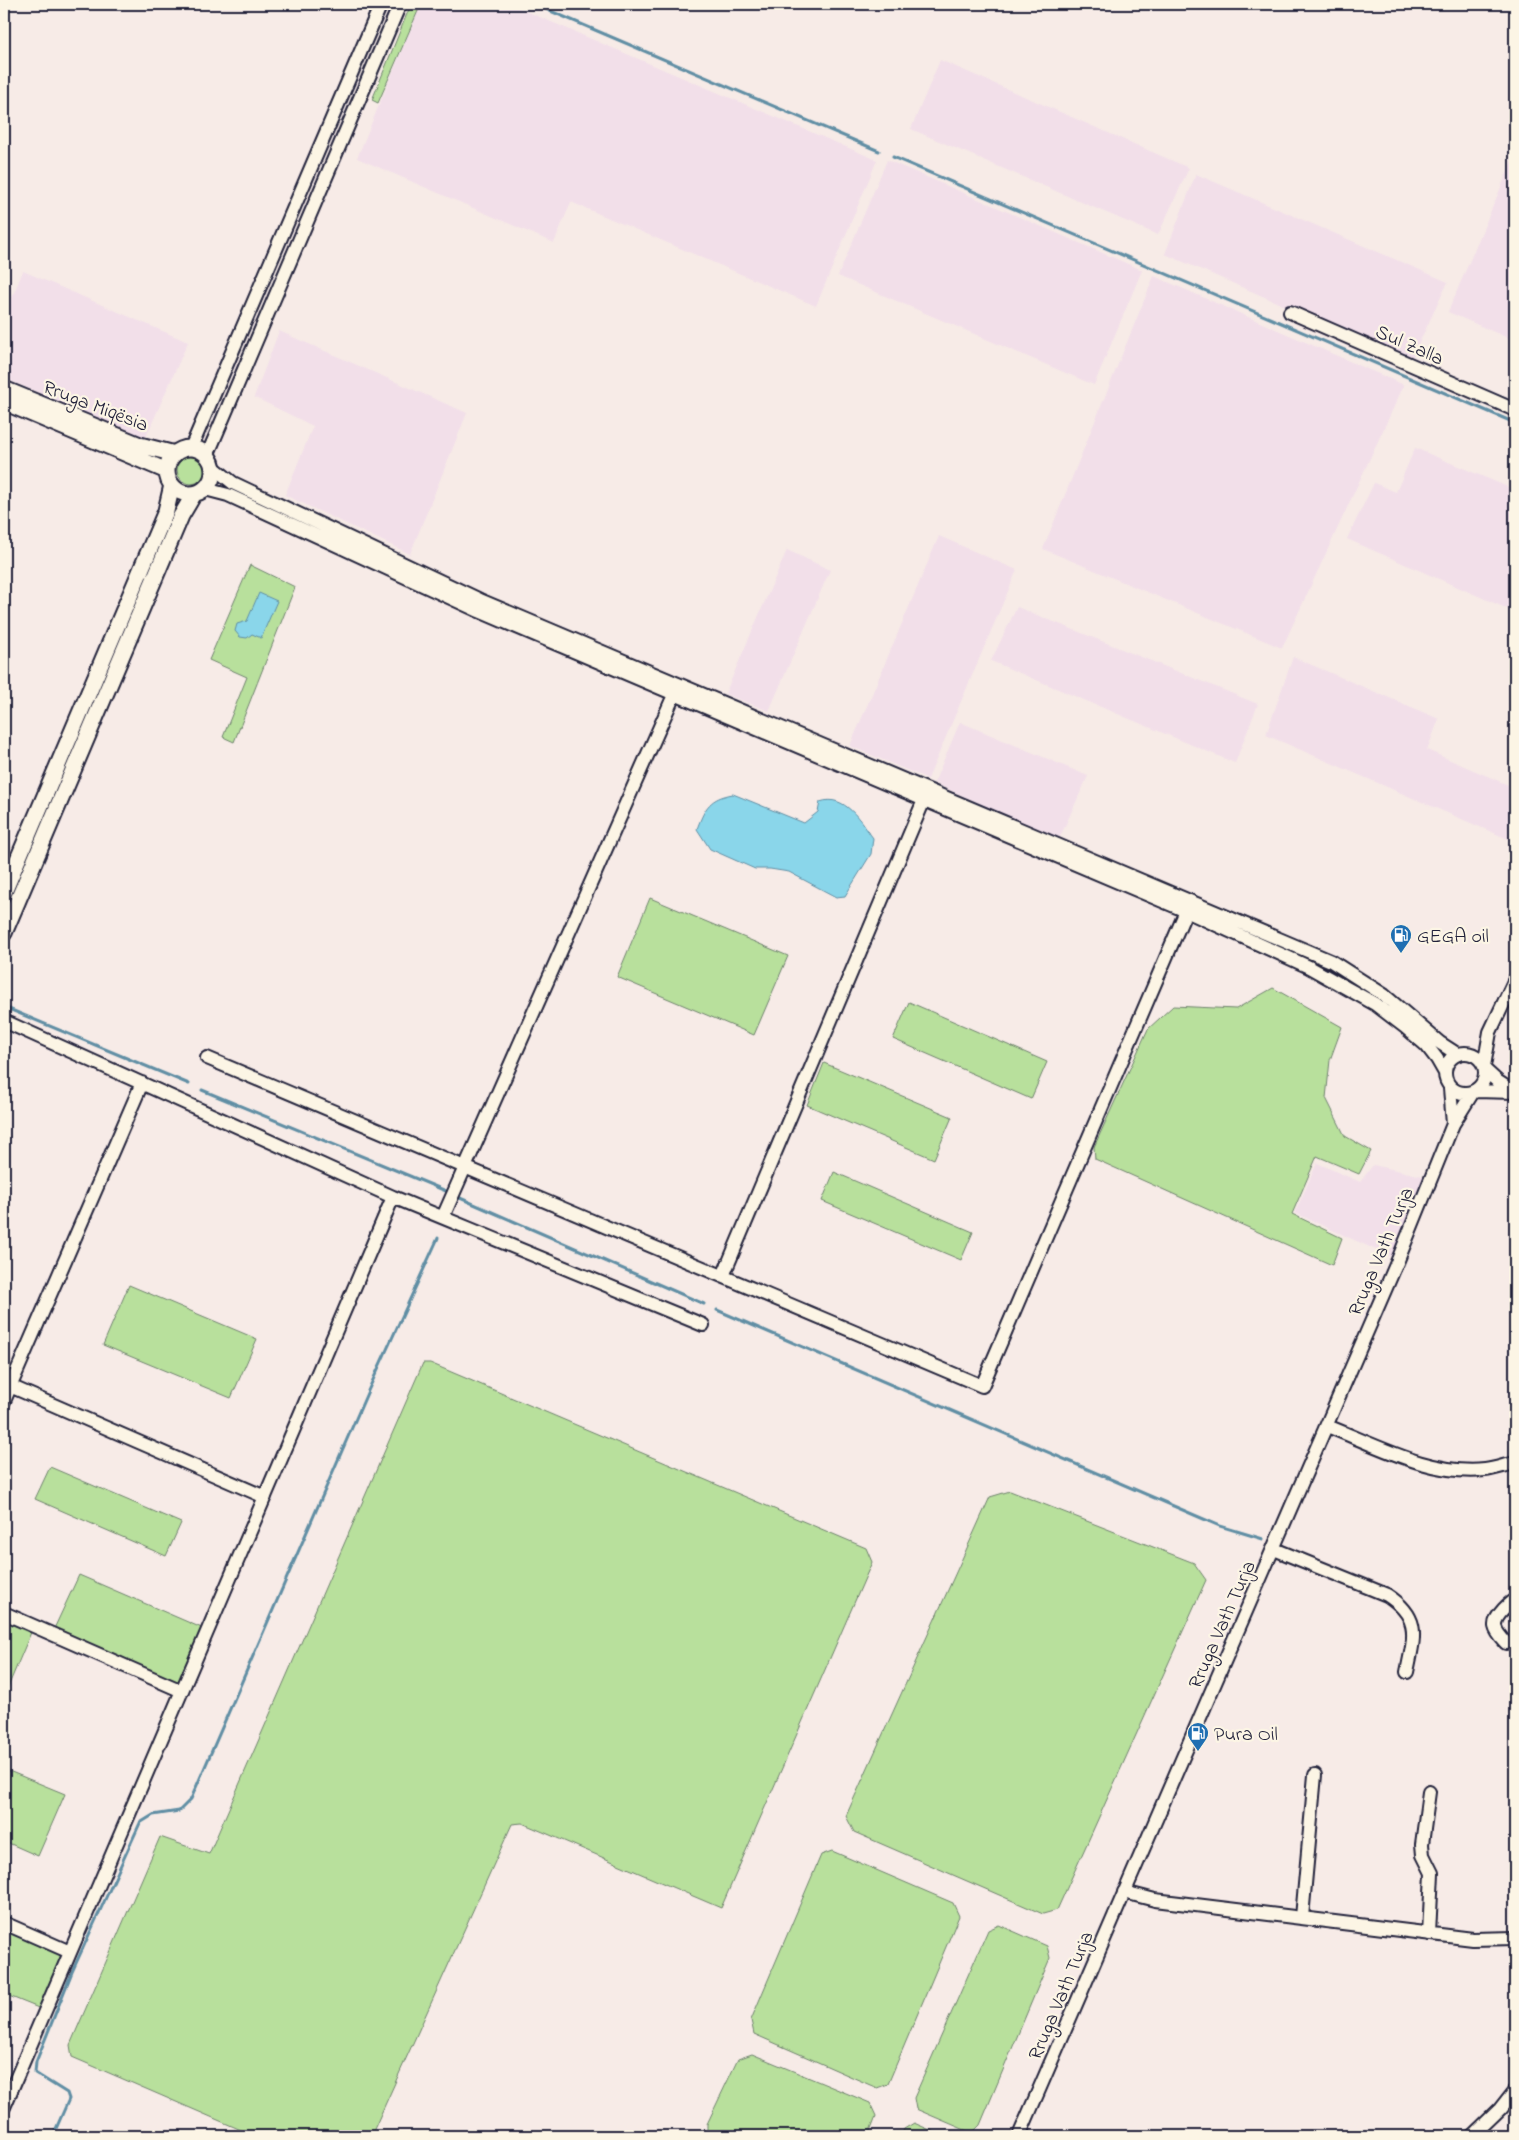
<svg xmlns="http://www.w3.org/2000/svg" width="1519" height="2140" viewBox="0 0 1519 2140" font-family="'Indie Flower',sans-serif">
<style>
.built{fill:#f2dfe9}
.green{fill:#b8e09c;stroke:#6d816c}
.water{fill:#8ad6ea;stroke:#608ea4}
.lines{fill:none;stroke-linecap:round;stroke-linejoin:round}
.stream{stroke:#608ea4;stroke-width:3}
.minor-casing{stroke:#22223b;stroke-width:16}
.major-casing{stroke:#22223b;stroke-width:19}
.minor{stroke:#fcf5e5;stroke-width:12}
.major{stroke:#fcf5e5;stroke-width:15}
.labels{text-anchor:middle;stroke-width:4.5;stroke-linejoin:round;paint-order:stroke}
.street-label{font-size:20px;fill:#22223b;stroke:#fcf5e5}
.poi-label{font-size:20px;fill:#22223b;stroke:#fcf5e5;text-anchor:start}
</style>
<rect width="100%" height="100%" fill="#f7ebe7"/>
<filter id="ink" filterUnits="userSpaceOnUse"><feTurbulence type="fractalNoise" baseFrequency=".02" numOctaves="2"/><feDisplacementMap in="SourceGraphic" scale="10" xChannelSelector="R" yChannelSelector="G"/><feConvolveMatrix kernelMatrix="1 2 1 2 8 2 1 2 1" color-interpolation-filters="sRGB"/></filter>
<g filter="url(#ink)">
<path class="built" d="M421 4H509L877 160 816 306 571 202 554 243 357 158Z
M940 60 1189 168 1158 235 911 129Z
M1515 154V341L1448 312Z
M887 160 1142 270 1094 385 838 276Z
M1196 174 1448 282 1411 360 1165 254Z
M23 271 188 342 145 439 4 378V317Z
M1154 276 1404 385 1282 648 1043 549Z
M279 331 467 413 410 554 285 495 313 426 254 397Z
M1415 448 1515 490V612L1347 539 1374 483 1396 492Z
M939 536 1017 570 928 779 850 746Z
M787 550 830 570 769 711 725 694Z
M1017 607 1258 704 1235 763 991 661Z
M1293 657 1439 719 1427 750 1515 788V842L1266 735Z
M960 722 1088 776 1059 839 934 783Z
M1317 1163 1360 1182 1373 1165 1427 1177 1396 1259 1295 1213Z"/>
<path class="green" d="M411 4H421L378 103 372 100Z
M177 470a14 14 0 1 1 28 0a14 14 0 1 1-28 0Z
M250 565 295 587 234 742 223 737 247 677 209 660Z
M650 898 788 956 754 1035 617 977Z
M1273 988 1342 1027 1330 1060 1326 1098 1345 1136 1371 1151 1359 1174 1317 1156 1292 1214 1342 1238 1332 1265 1095 1159 1094 1147 1148 1029 1173 1006 1236 1009Z
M909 1002 1047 1062 1031 1099 893 1039Z
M824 1063 952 1117 934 1159 807 1105Z
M834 1172 973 1232 961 1260 822 1201Z
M129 1285 257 1339 231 1398 103 1345Z
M423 1363H430L866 1548 872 1562 721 1908 522 1823 512 1824 371 2136H255L72 2057 70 2045 160 1837 209 1854Z
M50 1467 181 1523 166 1556 35 1499Z
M1010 1491 1194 1563 1206 1580 1057 1910 1043 1914 854 1832 846 1816 990 1497Z
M79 1575 204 1629 179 1686 53 1631Z
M4 1617 32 1630 8 1687 4 1686Z
M4 1769 65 1794 38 1856 4 1841Z
M832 1851 953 1903 959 1916 888 2084 877 2088 754 2034 751 2020 821 1855Z
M999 1925 1047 1946 1050 1958 980 2125 972 2133 916 2109 914 2098 988 1930Z
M4 1927 64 1952 41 2009 4 1994Z
M752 2054 870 2103 876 2116 868 2136H707V2124L738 2059Z
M914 2123 944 2136H901L904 2129Z"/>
<path class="water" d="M259 593 277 601 261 638 252 634 247 638 240 637 235 631 237 624 247 621Z
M733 794 804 823 818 812 820 802C845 793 861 822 873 838L871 854 845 896 836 897 789 872 770 869H755L710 849 697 829C705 807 710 798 733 794Z"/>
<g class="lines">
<path class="stream" d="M534 4 879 151
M893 157 1515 423
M4 1007 189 1084
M202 1090 446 1191
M460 1198 704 1304
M717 1310 1220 1526 1263 1539
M55 2131 69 2099 67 2093 35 2073 36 2062 72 1972 140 1823 153 1815 179 1811 191 1799 367 1393 438 1238"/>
<g class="minor-casing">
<path id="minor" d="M1290 312 1515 410
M191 448 381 4
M207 456 400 4
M213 467 233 483 480 600 1331 961 1384 995 1440 1043 1457 1054
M205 489 228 495 479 611 1186 911 1309 967 1375 1004 1405 1027 1427 1046 1437 1059 1445 1073
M4 1021 393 1197 703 1325
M1445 1073a20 20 0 1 1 40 0a20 20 0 1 1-40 0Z
M207 1058 982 1386 1186 911
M1484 1066 1490 1032 1515 979
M1485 1070 1497 1081 1514 1092
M1450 1088 1453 1124
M1476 1091 1515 1092
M443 1217 674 695
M723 1276 924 800
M10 1386 265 1497
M4 1401 142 1083
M1327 1426C1376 1445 1431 1476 1485 1470 1495 1469 1505 1465 1515 1463
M1274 1549 1387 1595C1422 1618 1414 1637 1407 1672
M4 1613 182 1691
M1506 1643C1494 1630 1490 1624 1503 1610 1507 1606 1510 1602 1515 1600
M1124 1892 1155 1900 1473 1939 1515 1938
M1302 1917 1315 1775
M4 1923 70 1952
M1429 1934 1432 1873 1423 1855 1422 1844 1429 1792
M4 2107 393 1197
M1019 2136 1398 1260 1453 1124 1473 1092
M1472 2136 1500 2109 1515 2090"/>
</g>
<g class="major-casing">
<path id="major" d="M4 389 140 445 175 454
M4 402 167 471
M167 471a23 23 0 1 1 46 0a23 23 0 1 1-46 0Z
M4 892 166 511 172 485
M4 933 181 516 194 494"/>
</g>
<use href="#minor" class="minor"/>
<use href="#major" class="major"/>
</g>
</g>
<defs>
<g id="fuel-pin" transform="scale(1.125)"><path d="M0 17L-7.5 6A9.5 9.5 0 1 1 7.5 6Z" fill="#1f6fb2" stroke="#fcf5e5"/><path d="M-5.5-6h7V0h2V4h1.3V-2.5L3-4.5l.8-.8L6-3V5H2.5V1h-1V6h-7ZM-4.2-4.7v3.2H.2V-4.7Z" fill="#fff"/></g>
</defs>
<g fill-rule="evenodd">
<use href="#fuel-pin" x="1401" y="935"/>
<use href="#fuel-pin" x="1198" y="1733"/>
</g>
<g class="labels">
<g class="street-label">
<text transform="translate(1410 344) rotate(24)" y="7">Sul Zalla</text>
<text transform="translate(96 405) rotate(21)" y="7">Rruga Miqësia</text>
<text transform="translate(1380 1251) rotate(-67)" y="7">Rruga Vath Turja</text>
<text transform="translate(1221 1624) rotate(-66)" y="7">Rruga Vath Turja</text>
<text transform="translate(1060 1995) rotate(-67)" y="7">Rruga Vath Turja</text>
</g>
<g class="poi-label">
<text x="1417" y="942">GEGA oil</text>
<text x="1214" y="1740">Pura Oil</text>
</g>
</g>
<rect width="1519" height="2140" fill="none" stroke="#fcf5e5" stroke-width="20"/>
<rect x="10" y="10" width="1499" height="2120" fill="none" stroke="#22223b" stroke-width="2" filter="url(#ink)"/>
</svg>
